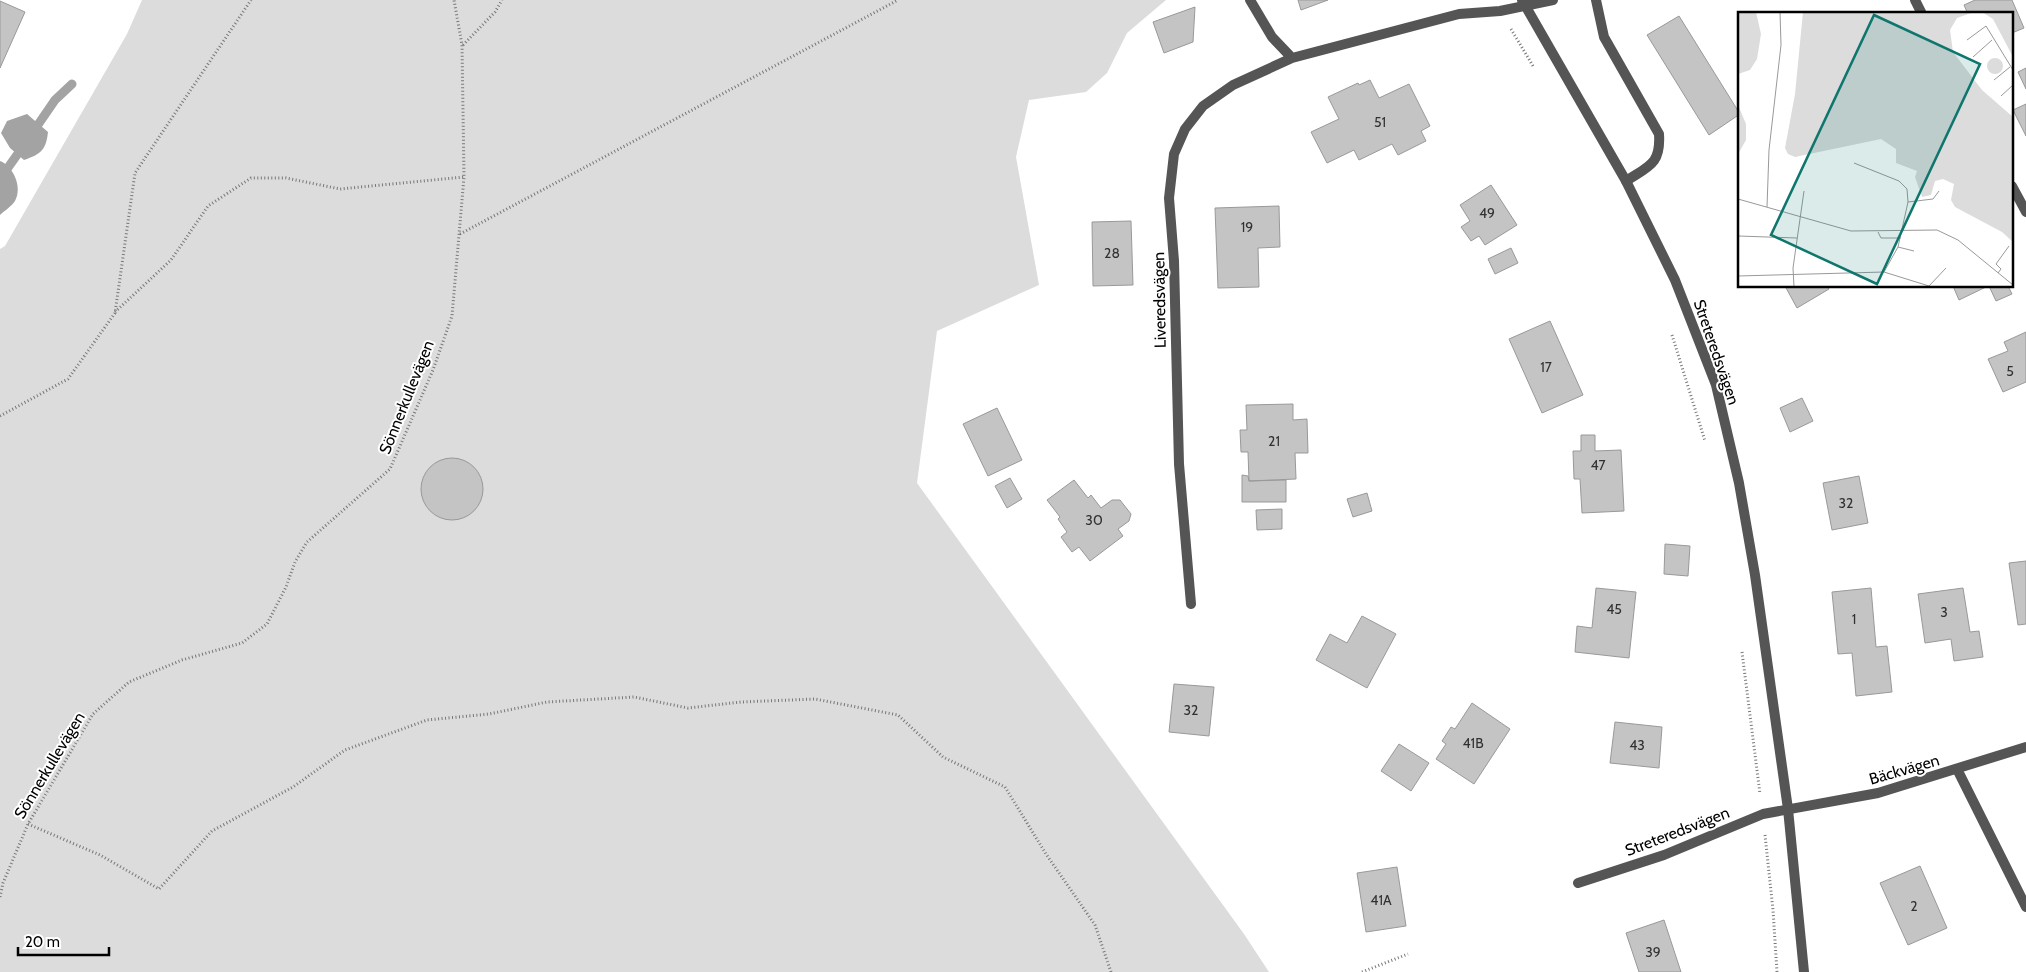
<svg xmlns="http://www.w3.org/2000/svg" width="2026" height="972" viewBox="0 0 2026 972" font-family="Cabin,sans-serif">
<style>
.green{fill:#dcdcdc}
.water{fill:#a3a3a3}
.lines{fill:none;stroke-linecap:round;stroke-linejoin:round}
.stream{stroke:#a3a3a3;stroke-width:9}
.building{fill:#c4c4c4;stroke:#999}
.path{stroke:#777;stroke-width:3;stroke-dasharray:1 2.5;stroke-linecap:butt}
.service{stroke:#555;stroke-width:10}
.minor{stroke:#555;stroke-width:10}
.labels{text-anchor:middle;stroke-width:4;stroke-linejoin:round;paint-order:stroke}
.number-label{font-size:14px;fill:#313131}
.street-label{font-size:16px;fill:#000;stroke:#fff}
.inset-road{fill:none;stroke:#999;stroke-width:1}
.view{fill:#0f766e;fill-opacity:0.15;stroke:#0f766e;stroke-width:2.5}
.inset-edge{fill:none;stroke:#000;stroke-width:2.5}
</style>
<rect width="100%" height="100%" fill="#fff"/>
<path class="green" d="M142 0H1166L1127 33 1107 73 1086 92 1029 100 1016 157 1039 285 937 331 917 483 1244 934 1269 972H0V249L5 246 127 34Z"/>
<path class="water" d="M27 114 48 132C46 150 41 154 24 160L10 148 1 133 7 121Z
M0 161C13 166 23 187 15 201 12 206 4 211 0 215Z"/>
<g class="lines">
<path class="stream" d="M33 132 55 100 72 84
M0 179 24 145"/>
</g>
<path class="building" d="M1298 0H1328L1301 10Z
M1975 0H2012L2024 28 2012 33V14H1968L1964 5Z
M0 1 25 12 0 68Z
M1195 7 1193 42 1164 53 1153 22Z
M1679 16 1740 114 1709 135 1647 35Z
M2026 68V89L2018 72Z
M1370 80 1379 98 1409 84 1430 126 1421 131 1426 141 1398 155 1392 144 1359 160 1354 150 1327 163 1311 132 1339 119 1328 97 1358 83 1359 85Z
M2026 104V136L2013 110Z
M1491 185 1517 225 1485 245 1479 236 1471 241 1461 227 1470 221 1460 205Z
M1279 206 1280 247 1258 248 1259 287 1218 288 1215 208Z
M1131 221 1133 285 1093 286 1092 222Z
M1511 248 1518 263 1495 274 1488 259Z
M1785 286H1827L1829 289 1797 308Z
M1953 286H1988L1959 300Z
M1989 286H2008L2012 294 1996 301Z
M1550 321 1583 395 1542 413 1509 339Z
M2026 332V382L2003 392 1988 359 2008 351 2004 342Z
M1802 398 1813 421 1790 432 1780 408Z
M1293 404V420L1307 419 1308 453H1295L1296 479 1249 481 1248 452H1241L1240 430H1247L1246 405Z
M997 408 1022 460 988 476 963 424Z
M1581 435H1595V451L1621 450 1624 511 1582 513 1580 479H1574L1573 451H1581Z
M421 489a31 31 0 1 1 62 0a31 31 0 1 1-62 0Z
M1242 475 1248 476 1249 481 1286 480V502H1242Z
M1859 476 1868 523 1832 530 1823 483Z
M1010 478 1022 499 1007 508 995 486Z
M1074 480 1088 498 1091 495 1101 508 1112 500H1120L1131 514 1129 521 1118 529 1123 536 1090 561 1079 547 1072 552 1061 537 1067 532 1058 519 1060 517 1047 500Z
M1367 493 1372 511 1353 517 1347 499Z
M1282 509V529L1257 530 1256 510Z
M1665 544 1690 546 1688 576 1664 574Z
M2026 561V624L2018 625 2009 563Z
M1596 588 1636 592 1629 658 1575 652 1577 626 1592 628Z
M1871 588 1876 647 1887 646 1892 692 1856 696 1852 653 1838 654 1832 592Z
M1963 588 1970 632 1979 631 1983 657 1954 661 1951 639 1925 643 1918 594Z
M1362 616 1396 634 1367 688 1316 660 1330 634 1347 643Z
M1174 684 1214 687 1209 736 1169 732Z
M1472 703 1510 729 1474 784 1436 759 1446 744 1442 741 1451 727 1455 729Z
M1615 722 1662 727 1659 768 1610 763Z
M1399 744 1429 763 1411 791 1381 771Z
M1920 866 1947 928 1908 945 1880 883Z
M1397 867 1406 926 1366 932 1357 873Z
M1664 920 1681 972H1639L1626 933Z"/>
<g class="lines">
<path class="path" d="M1511 29 1533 66
M463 45 495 12 502 0
M460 234 898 0
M115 312 171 260 208 206 251 178H286L340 189 464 177
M1672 335 1705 441
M0 416 68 379 115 313 135 173 251 0
M1742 652 1760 794
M28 824 100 855 159 889 212 831 293 787 345 750 427 720 489 714 547 702 634 697 688 708 741 702 815 699 898 715 943 757 1005 787 1046 854 1095 925 1111 972
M1765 835 1773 910 1777 972
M0 897 3 883 28 824 93 714 129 682 182 660 242 643 267 624 286 587 295 562 307 542 390 469 433 370 452 316 464 177 462 45 454 0
M1362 972 1408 954"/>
<path class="service" d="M1596 0 1604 37 1659 134C1661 164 1649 166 1626 181"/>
<path class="minor" d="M1250 0 1272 37 1292 58
M1522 0 1626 181 1675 280 1716 385 1739 483 1755 575 1788 809 1804 972
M1915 0 1922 14
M2012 186 2026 212
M1191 604 1179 464 1174 261 1169 198 1174 154 1185 129 1203 106 1233 85 1292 58 1459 14 1500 11 1553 0
M1957 769 2026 907
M1578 883 1664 855 1763 814 1878 793 2026 747"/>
</g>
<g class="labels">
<g class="number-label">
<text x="1380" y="127">51</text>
<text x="1487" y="218">49</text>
<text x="1247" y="232">19</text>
<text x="1112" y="258">28</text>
<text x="1546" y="372">17</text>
<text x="2010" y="376">5</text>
<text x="1274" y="446">21</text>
<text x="1598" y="470">47</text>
<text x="1846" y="508">32</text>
<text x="1094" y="525">30</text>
<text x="1614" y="614">45</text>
<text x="1944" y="617">3</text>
<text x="1854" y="624">1</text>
<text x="1191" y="715">32</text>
<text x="1473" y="748">41B</text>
<text x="1637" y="750">43</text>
<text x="1381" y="905">41A</text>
<text x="1914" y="911">2</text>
<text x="1653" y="957">39</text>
</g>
<g class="street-label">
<text transform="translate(1159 300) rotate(-91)" y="6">Liveredsvägen</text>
<text transform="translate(1717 352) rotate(71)" y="6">Streteredsvägen</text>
<text transform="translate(406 397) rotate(-68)" y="6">Sönnerkullevägen</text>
<text transform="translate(49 765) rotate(-59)" y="6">Sönnerkullevägen</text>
<text transform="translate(1904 769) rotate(-16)" y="6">Bäckvägen</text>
<text transform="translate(1677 831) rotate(-21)" y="6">Streteredsvägen</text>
</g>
</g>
<g transform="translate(1738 12)">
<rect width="275" height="275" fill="#fff"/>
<path d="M0 0H18L23 22 19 47 12 58 0 62ZM65 0H236L219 6 212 18 215 40 244 78 275 105V230L264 220 217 195 213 188 216 172 205 167 197 169 193 183 184 185 177 165 179 159 158 151V137L143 127 57 145 50 142 47 136 57 82ZM244 0H275V45L255 7ZM249 54a8 8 0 1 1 16 0a8 8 0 1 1-16 0ZM0 93 8 112V128L0 142Z" fill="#dcdcdc"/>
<path class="inset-road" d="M229 28 248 14 275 58M235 45 254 28M256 68 272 55M263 84 275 73M0 187 113 219 199 218 220 228 275 273M170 190 195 187 201 179M29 195 31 138 43 33 42 0M140 220 143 226H163M0 224 59 226M160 235 176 239M146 260 191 274 208 256M260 261 263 257 258 252 271 234M0 264 146 260 160 235 170 190 169 177 161 169 116 151M56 275 55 256 66 179"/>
<path class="view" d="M136 3 242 52 139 272 33 223Z"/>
<rect width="275" height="275" class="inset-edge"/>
</g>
<path d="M18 947v8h91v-8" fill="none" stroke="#000000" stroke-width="2.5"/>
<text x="25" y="947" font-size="15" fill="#000000" stroke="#ffffff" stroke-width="4" paint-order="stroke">20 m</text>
</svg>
